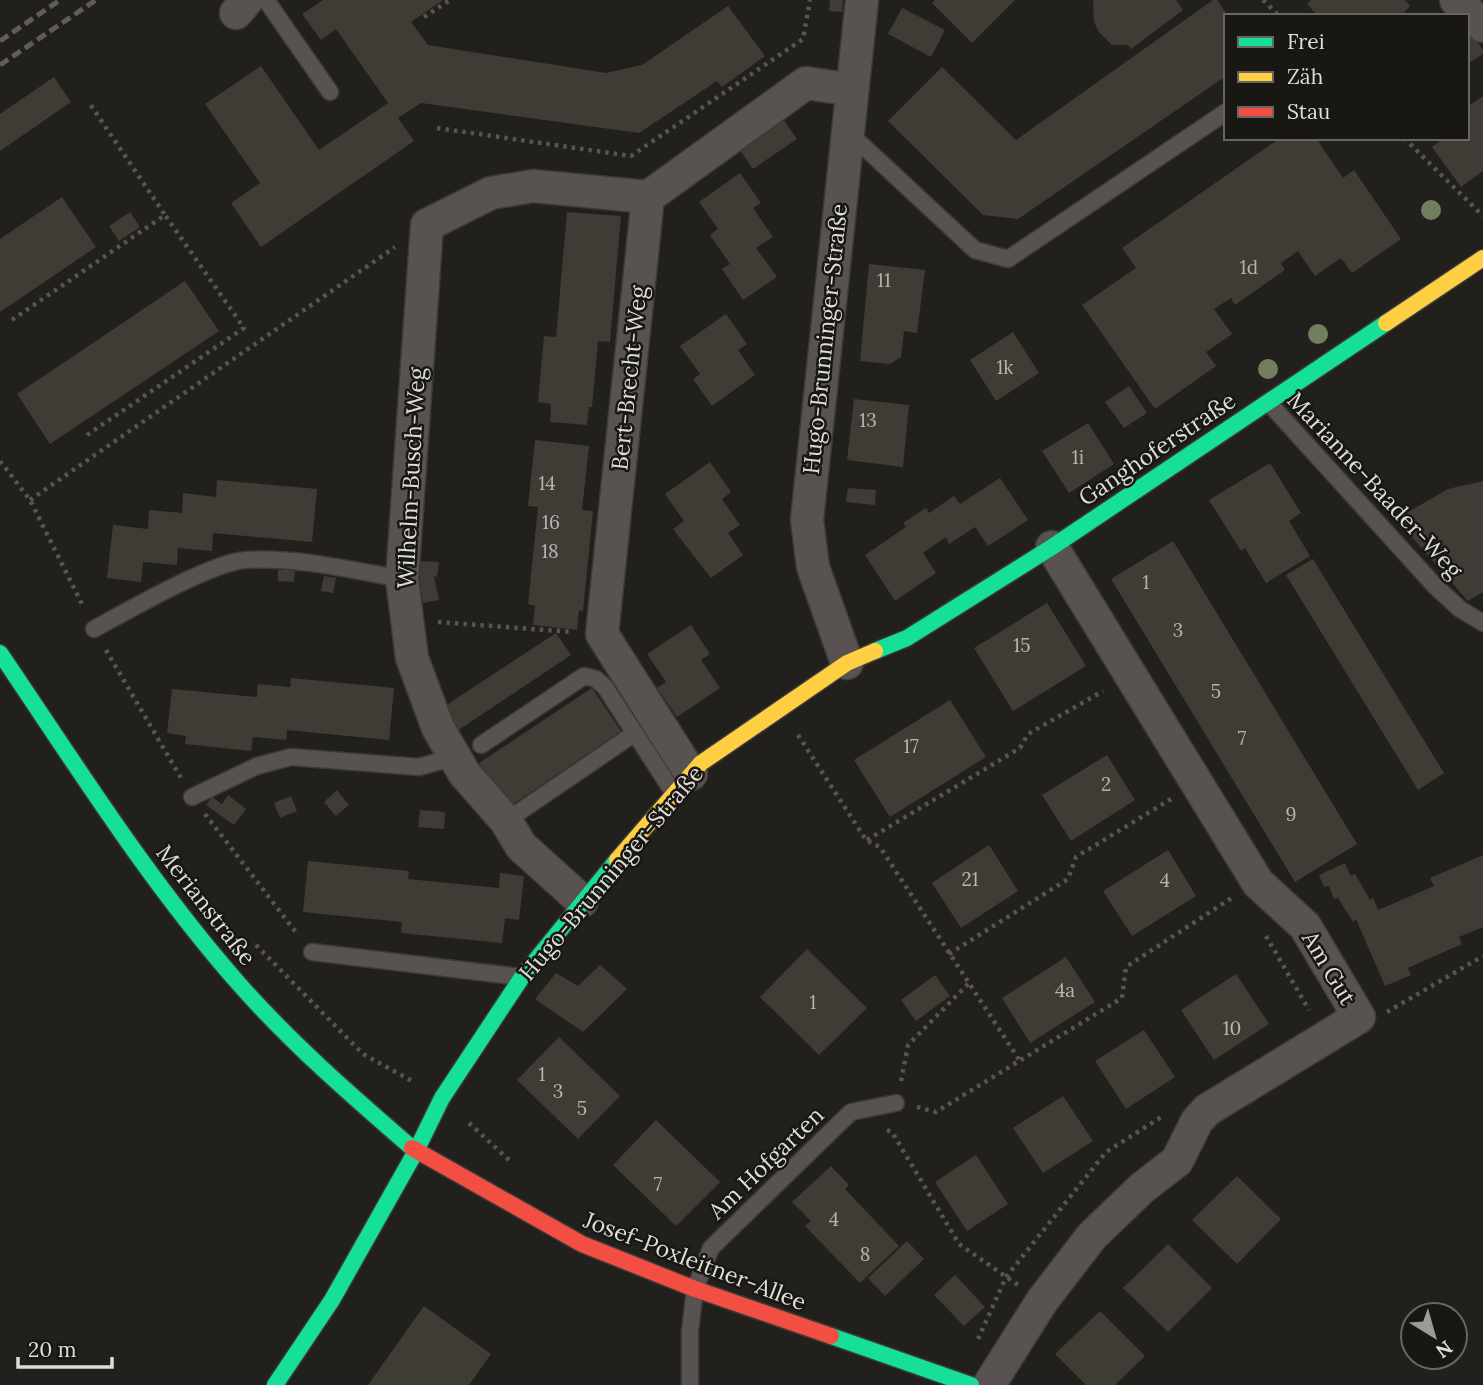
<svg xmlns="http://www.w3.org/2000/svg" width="1483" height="1385" viewBox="0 0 1483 1385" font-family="Lora,serif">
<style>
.building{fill:#3f3c35}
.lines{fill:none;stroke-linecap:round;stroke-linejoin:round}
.lane-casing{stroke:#3c3a38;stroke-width:19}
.street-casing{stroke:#3c3a38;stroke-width:35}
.fast-casing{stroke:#3c3a38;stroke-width:19}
.slow-casing{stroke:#3c3a38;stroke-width:19}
.jam-casing{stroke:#3c3a38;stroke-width:19}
.path{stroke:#575452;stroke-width:4.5;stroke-dasharray:3.5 5;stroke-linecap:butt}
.lane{stroke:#585351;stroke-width:16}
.street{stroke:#585351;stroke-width:32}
.fast{stroke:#16e098;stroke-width:16}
.slow{stroke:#ffcf43;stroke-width:16}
.jam{stroke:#f24e42;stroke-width:16}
.rail{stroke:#5f5c5b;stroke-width:5;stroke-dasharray:10 5;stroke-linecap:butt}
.tree{fill:#737e5e}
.labels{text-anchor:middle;stroke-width:5;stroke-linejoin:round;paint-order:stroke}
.number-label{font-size:19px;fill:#b7b5b1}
.street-label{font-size:23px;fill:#dfddda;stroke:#191713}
</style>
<rect width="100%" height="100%" fill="#22201d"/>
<path class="building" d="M323 0H443L411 22 428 45 606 73 642 65 728 6 765 56 722 87 717 81 639 133 421 103 398 118 414 141 261 247 231 203 260 183 205 104 261 66 319 150 388 103 336 29 321 40 302 14Z
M830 0H843L842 12 829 11Z
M935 0H1015L972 43 932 3Z
M1093 0H1176L1183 10 1131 49 1128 45H1112L1099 32 1094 22Z
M1213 0H1217L1228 16H1226V76L1018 219 983 215 888 121 942 67 1016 140Z
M1311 0H1405L1410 6 1401 16H1318L1307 4Z
M902 8 945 30 931 57 888 34Z
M1467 28 1483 50V54L1467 64Z
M54 77 71 102 0 151V114Z
M1483 96V171L1461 187 1432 147 1444 138H1467L1470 120 1467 107Z
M781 116 797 139 753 169 737 146Z
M1280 138H1316L1343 178 1354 170 1401 239 1352 273 1341 258 1315 276 1298 251 1281 263 1285 270 1235 305 1231 298 1214 309 1232 334 1206 352 1216 366 1155 409 1082 305 1136 268 1122 248Z
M740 173 761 203 753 208 773 237 756 248 777 277 743 300 722 269 730 264 710 235 718 229 699 202Z
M62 197 96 247 0 312V239Z
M130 212 140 227 119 241 109 226Z
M567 212 621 216 610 342 598 341 592 407H589L587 425 550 422 551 404 538 402 544 336 556 337Z
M869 264 925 270 917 333 904 331 901 357 890 364 860 361Z
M185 281 219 331 50 444 17 394Z
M726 314 747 344 738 350 755 375 712 406 693 379 700 374 680 346Z
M1013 332 1039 373 996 401 970 360Z
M1129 386 1147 413 1124 428 1105 402Z
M854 399 909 405 903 467 847 460Z
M1088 423 1114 464 1069 493 1042 451Z
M535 440 589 446 582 510 593 511 583 611 579 610 577 630 533 625 535 606 528 604 538 507 528 506Z
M710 462 731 492 722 499 740 525 728 533 743 555 711 578 673 529 684 521 665 494Z
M1270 463 1301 513 1289 521 1310 556 1266 583 1245 548 1241 551 1209 500Z
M1000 478 1028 520 988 546 975 527 949 544 946 537 923 553 936 573 895 601 865 555 906 527 903 523 926 508 929 513 954 496 960 504Z
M217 480 317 489 312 542 213 533 212 551 178 548 177 565 143 562 141 582 107 578 113 525 148 529 149 510 182 513 183 493 216 497Z
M1483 481V592L1468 601 1396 519 1448 489Z
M848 488 876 490 875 505 846 502Z
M1173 541 1357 844 1295 882 1111 579Z
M1313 559 1444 773 1418 790 1286 575Z
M417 561 439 562 437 577 434 576 439 600 423 603Z
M278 570H295L294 582 278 581Z
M324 576 336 578 333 593 321 591Z
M1047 603 1086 666 1013 711 974 648Z
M691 625 710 654 701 660 720 688 677 717 657 688 666 682 647 654Z
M556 633 571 655 457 731 442 708Z
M291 678 394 688 389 740 287 730 286 740 253 737 251 751 185 744 186 736 167 733 172 689 257 697 258 684 290 687Z
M592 688 621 731 509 807 479 763Z
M950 700 986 757 890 817 854 760Z
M1107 755 1135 800 1071 841 1042 795Z
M337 790 349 805 336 816 324 802Z
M228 795 246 809 234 825 206 805 212 797 222 804Z
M291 796 297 811 280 818 274 803Z
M420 810 445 812 444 829 418 827Z
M989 845 1018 891 961 928 932 883Z
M1168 850 1196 896 1132 936 1103 891Z
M1483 855V927L1459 937 1462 944 1408 968 1411 975 1385 986 1356 919 1353 922 1338 898 1334 899 1329 886 1324 887 1319 875 1345 863 1351 876 1355 874 1370 900 1373 898 1378 910 1434 886 1430 878Z
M308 861 409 871 408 879 499 888 500 873 524 876 519 920 505 918 502 943 401 933 402 922 303 912Z
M807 949 867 1008 819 1055 760 997Z
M1066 957 1095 1002 1030 1043 1002 998Z
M600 965 627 989 583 1032 535 999 556 973 578 986Z
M1236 974 1269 1024 1214 1060 1181 1010Z
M935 975 950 996 916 1021 901 1000Z
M1144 1030 1175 1077 1126 1109 1095 1061Z
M559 1037 620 1096 578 1139 517 1080Z
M1063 1096 1093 1141 1043 1173 1013 1128Z
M656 1120 720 1182 676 1226 613 1165Z
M976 1155 1008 1204 967 1231 935 1182Z
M831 1166 849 1185 845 1189 899 1246 860 1283 805 1226 811 1221 792 1202Z
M1237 1176 1281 1219 1237 1264 1192 1220Z
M907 1241 924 1259 885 1296 868 1278Z
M1168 1244 1212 1288 1168 1332 1123 1288Z
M955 1275 985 1307 964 1326 934 1295Z
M424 1306 491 1354 469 1385H368Z
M1100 1311 1145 1356 1115 1385H1086L1055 1354Z"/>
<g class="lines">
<g class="lane-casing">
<path id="lane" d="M266 0 330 92
M848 132 975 250 1008 259 1226 112
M1268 402 1435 586 1460 609 1483 623
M94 629C127 611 212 562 246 560 298 557 352 570 402 579
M481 745 584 676 596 679 605 687 673 792
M192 797 257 766 291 757 419 767 455 757
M506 821 635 733
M312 952 521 977
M690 1385V1331L695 1289 711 1248 851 1112 896 1103"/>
</g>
<g class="street-casing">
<path id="street" d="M1456 0 1483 26
M236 13 247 0
M847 663 813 567 807 520 862 0
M691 774 602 634 648 197 806 83 852 90
M582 901 521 846 506 821 464 773 438 728 412 658 402 579 427 225 491 193 533 186 648 197
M989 1385 1042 1301 1092 1236 1142 1188 1177 1161 1197 1121 1207 1110 1359 1017 1305 926 1258 883 1052 547"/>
</g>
<g class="fast-casing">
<path id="fast" d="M875 651 907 638 1052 547 1386 323
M0 653C76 765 149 882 239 984 292 1044 352 1096 412 1148
M831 1336 971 1385
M275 1385 332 1300 416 1151 442 1098 522 977 617 860"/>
</g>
<g class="slow-casing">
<path id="slow" d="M1386 323 1483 258
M617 860 701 763 847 663 875 651"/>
</g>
<g class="jam-casing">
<path id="jam" d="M412 1148 582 1244 695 1289 831 1336"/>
</g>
<path class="path" d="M1263 0 1279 16
M424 17 450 0
M437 128 631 156 803 39 810 0
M1404 138 1483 216
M12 320 165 215 90 104
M87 435 244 328 165 215
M0 461 30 500 84 608
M30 500 395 247
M438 622 573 632
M106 650 181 778
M798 735 866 840 880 847 1020 1061
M205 814 298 935
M867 840 1020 748 1028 734 1103 691
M1266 936 1309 1010
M256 945 363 1054 412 1081
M949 954 1068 879 1076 857 1171 799
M1387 1012 1483 956
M901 1081 908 1045 968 984
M917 1107 936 1112 1122 998 1126 967 1233 897
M469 1123 509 1160
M887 1130 892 1132 959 1244 1018 1285
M978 1339 1006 1277 1106 1152 1163 1116"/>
<use href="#lane" class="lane"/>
<use href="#street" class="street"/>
<use href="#fast" class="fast"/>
<use href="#slow" class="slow"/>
<use href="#jam" class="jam"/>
<path class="rail" d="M0 41 60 0
M0 65 96 0"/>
</g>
<g class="tree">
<circle cx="1431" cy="210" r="10"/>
<circle cx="1318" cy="334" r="10"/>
<circle cx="1268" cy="369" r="10"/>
</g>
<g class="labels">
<g class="number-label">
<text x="1249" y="274">1d</text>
<text x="884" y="287">11</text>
<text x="1005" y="374">1k</text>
<text x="868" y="427">13</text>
<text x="1078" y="464">1i</text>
<text x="547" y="490">14</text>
<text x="551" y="529">16</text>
<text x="550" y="558">18</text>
<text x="1146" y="589">1</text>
<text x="1178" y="637">3</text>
<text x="1022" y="652">15</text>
<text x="1216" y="698">5</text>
<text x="1242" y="745">7</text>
<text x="911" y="753">17</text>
<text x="1106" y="791">2</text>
<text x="1291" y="821">9</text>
<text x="970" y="886">21</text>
<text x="1165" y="887">4</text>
<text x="1065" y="997">4a</text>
<text x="813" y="1009">1</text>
<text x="1232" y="1035">10</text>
<text x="542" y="1081">1</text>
<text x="558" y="1098">3</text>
<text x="582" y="1115">5</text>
<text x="658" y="1191">7</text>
<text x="834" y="1226">4</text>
<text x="865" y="1261">8</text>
</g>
<g class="street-label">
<text transform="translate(825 339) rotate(-84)" y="8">Hugo-Brunninger-Straße</text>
<text transform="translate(629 378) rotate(-84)" y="8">Bert-Brecht-Weg</text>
<text transform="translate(1157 449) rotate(-34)" y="8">Ganghoferstraße</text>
<text transform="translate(411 478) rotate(-87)" y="8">Wilhelm-Busch-Weg</text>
<text transform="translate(1375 485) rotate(47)" y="8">Marianne-Baader-Weg</text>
<text transform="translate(611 873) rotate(-50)" y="8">Hugo-Brunninger-Straße</text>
<text transform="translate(206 905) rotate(52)" y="8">Merianstraße</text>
<text transform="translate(1329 968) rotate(59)" y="8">Am Gut</text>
<text transform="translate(766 1163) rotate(-44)" y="8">Am Hofgarten</text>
<text transform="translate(695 1261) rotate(21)" y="8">Josef-Poxleitner-Allee</text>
</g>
</g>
<rect x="1224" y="14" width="245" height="126" fill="#191713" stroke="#686663" stroke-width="2"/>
<rect x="1238" y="37" width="35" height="10" fill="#16e098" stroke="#686663" stroke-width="2"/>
<text x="1287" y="49" font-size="21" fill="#dfddda">Frei</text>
<rect x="1238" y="72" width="35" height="10" fill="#ffcf43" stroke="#686663" stroke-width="2"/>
<text x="1287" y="84" font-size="21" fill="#dfddda">Zäh</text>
<rect x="1238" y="107" width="35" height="10" fill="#f24e42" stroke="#686663" stroke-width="2"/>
<text x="1287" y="119" font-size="21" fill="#dfddda">Stau</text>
<g transform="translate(1434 1336) rotate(143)"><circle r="33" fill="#191713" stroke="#686663" stroke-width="2"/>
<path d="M0-5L12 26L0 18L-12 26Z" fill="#9d9b98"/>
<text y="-10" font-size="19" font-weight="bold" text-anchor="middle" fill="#dfddda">N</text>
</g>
<path d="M18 1357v10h94v-10" fill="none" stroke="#dfddda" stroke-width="3.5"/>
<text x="28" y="1357" font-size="21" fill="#dfddda" stroke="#191713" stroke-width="5" paint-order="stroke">20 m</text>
</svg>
